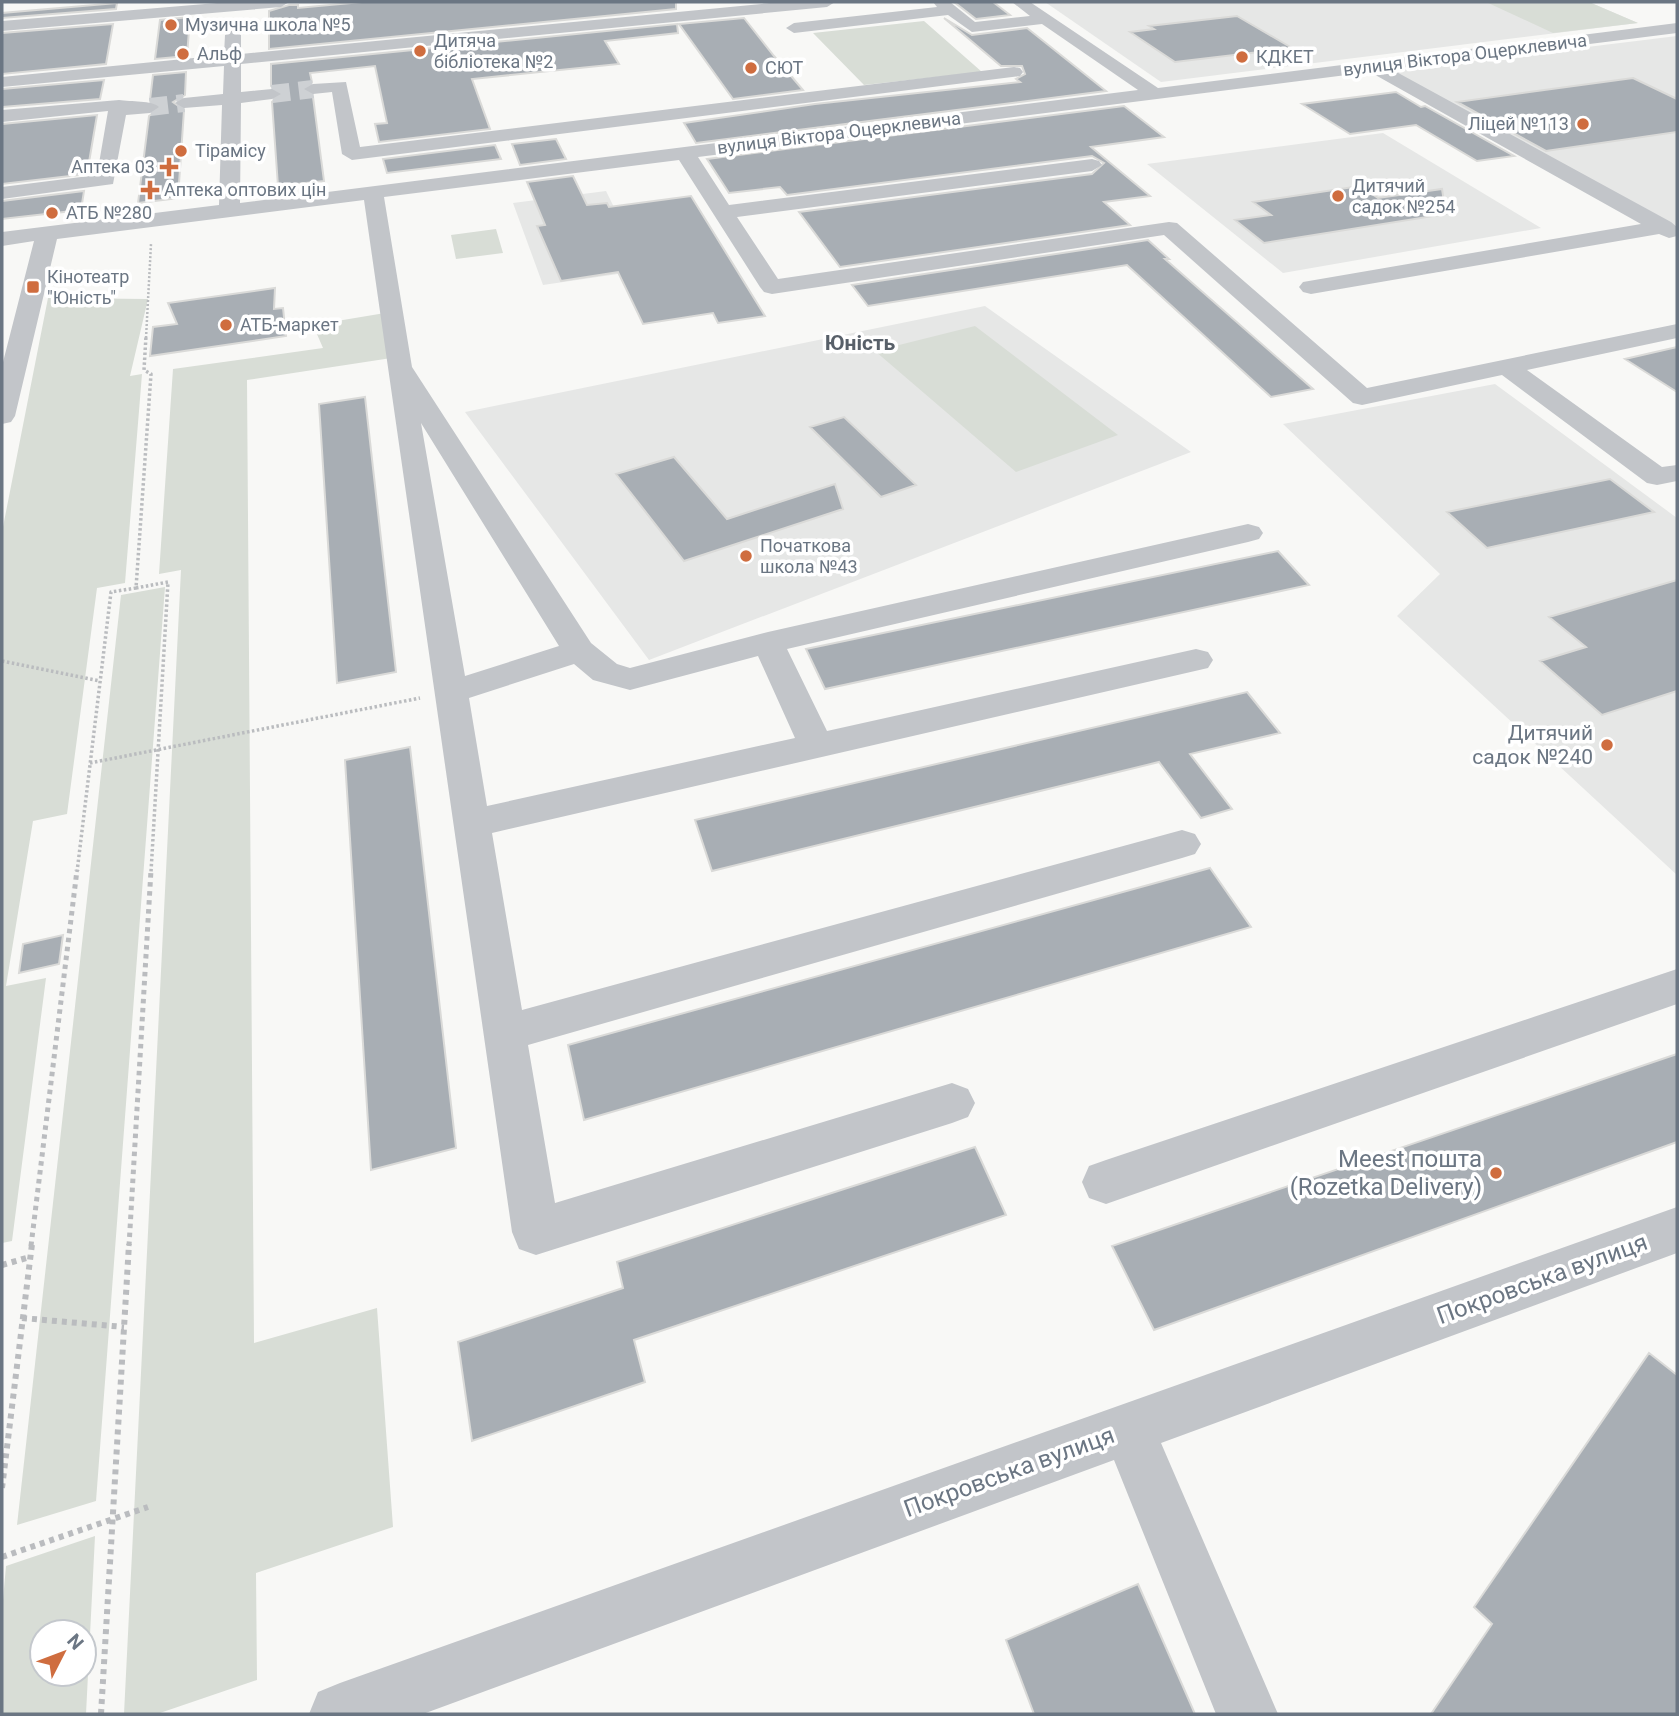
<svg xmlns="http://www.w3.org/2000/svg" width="1679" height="1716" viewBox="0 0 1679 1716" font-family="Roboto,sans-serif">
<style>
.built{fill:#e6e7e6}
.green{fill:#d8ddd6;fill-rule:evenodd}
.building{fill:#a8aeb4;stroke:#dadad8;stroke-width:2}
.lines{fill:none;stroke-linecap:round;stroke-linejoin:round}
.minor-tunnel{stroke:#ced1d4;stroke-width:18;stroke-dasharray:18 9;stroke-linecap:butt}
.path-far3{stroke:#babcbf;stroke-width:2.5;stroke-dasharray:2 2;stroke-linecap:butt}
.path-far2{stroke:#babcbf;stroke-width:3.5;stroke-dasharray:2.5 2.5;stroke-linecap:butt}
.path-far1{stroke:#babcbf;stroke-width:5;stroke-dasharray:4.5 4.5;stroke-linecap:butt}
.path{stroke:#babcbf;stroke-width:6;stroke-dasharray:5 5;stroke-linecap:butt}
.minor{fill:#c2c5c9;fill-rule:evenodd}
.poi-dot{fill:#cf6d3f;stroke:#fff;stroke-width:2.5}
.labels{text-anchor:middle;stroke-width:7;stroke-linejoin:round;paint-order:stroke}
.far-poi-label{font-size:18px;fill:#6b7683;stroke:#fff;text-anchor:start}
.far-street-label{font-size:18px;fill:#6b7683;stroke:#fff}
.far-quarter-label{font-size:21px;font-weight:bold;fill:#586069;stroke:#fff}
.poi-label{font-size:21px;fill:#6b7683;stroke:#fff;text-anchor:end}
.near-poi-label{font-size:24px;fill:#6b7683;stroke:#fff;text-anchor:end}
.near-street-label{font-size:24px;fill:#6b7683;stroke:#fff}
</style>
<rect width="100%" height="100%" fill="#f8f8f6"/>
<path class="built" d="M1045 2H1589L1638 23 1161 82Z
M1677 36V227L1392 71Z
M1383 133 1541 228 1283 273 1147 164Z
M606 191 645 270 543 285 513 203Z
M985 306 1191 452 649 660 465 412Z
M1495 384 1677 518V875L1397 616 1440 574 1283 424Z"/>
<path class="green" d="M1486 2H1589L1638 23 1553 33Z
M924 21 982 72 864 85 813 33Z
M496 229 503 253 456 259 451 235Z
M48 298 148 299 130 376 142 374 125 583 97 588 67 814 33 821 6 986 46 978 12 1241 2 1243V532Z
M391 312 398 357 247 380 254 1343 377 1308 393 1527 256 1573 257 1680 157 1714H124L181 570 159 574 173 369 323 348 313 325Z
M975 326 1118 435 1016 472 875 351Z
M165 587 96 1501 17 1525 121 595Z
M95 1536 86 1714H2V1611L6 1566ZM84 1632V1674H42V1632Z"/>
<path class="building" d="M362 2H676V9L269 49V11L289 5H298V8Z
M954 2H993L1010 15 976 19Z
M117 3 116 9 2 18V13Z
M1237 16 1292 48 1175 62 1130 32 1154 29 1149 26Z
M190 17 187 56 155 59 160 20Z
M744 18 774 56 803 90 733 99 679 24Z
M944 18 972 35 1027 28 1106 91 696 143 684 123 815 104 1020 82 1016 79 1025 74 1022 66H1001Z
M113 24 106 64 2 74V33Z
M677 24 678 33 605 41 619 64 472 79 490 129 379 142 375 124 387 123 375 66 310 73 312 82 302 90 313 97 324 181 278 186 272 102 283 93 271 86V64Z
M186 72 185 95 173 102 184 110 178 198 138 203 149 116 162 107 150 100 153 75Z
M1633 78 1677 99V132L1546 151 1457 102Z
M104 80 100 99 2 107V89Z
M1396 92 1421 107 1425 106 1514 156 1477 161 1416 125 1350 134 1302 104Z
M1124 106 1164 137 1091 147 1150 196 1104 202 1130 225 840 267 799 212 1092 174 1104 163 1092 156 787 195 780 187 729 193 707 159Z
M97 115 87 174 2 184V124Z
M556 139 566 159 520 165 512 144Z
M495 145 501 159 387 173 383 159Z
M573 176 587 205 607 203 609 207 691 196 765 316 718 323 713 313 643 324 618 272 561 281 537 226 545 225 527 182Z
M1360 186 1378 198 1442 189 1446 214 1264 243 1235 220 1271 215 1253 202Z
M84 191 81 210 2 219V201Z
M1148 240 1169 259H1165L1313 389 1271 397 1127 265 868 306 852 285Z
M275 288 274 309 283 308 286 336 150 356 153 327 177 324 168 303Z
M1677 347V392L1625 359Z
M365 397 396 672 337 683 319 404Z
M844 417 916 485 881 497 810 427Z
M674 457 727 519 835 484 843 509 684 561 616 474Z
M1610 479 1654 512 1487 548 1447 512Z
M1278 551 1309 585 825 689 806 649Z
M1677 580V691L1602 715 1540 661 1586 647 1549 617Z
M1247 692 1280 733 1190 754 1232 809 1201 818 1159 762 712 871 695 820Z
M410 747 456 1148 371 1170 345 760Z
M1210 868 1251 927 584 1120 568 1045Z
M63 935 59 964 19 973 23 944Z
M1677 1054V1142L1154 1330 1112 1246Z
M975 1147 1006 1215 634 1340 645 1382 472 1441 458 1342 623 1288 617 1262Z
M1649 1353 1677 1375V1714H1431L1492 1624 1474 1607Z
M1138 1584 1195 1714H1034L1006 1640Z"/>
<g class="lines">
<path class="minor-tunnel" d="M272 94 313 89
M150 107 184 103"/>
<path class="path-far3" d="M146 338 151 244"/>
<path class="path-far2" d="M136 588 168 582 151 872
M2 661 100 681
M90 763 420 698
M77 872 111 592 136 588 151 374 144 370 146 336"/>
<path class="path-far1" d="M31 1246 77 870
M129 1246 151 870"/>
<path class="path" d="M2 1265 30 1257
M22 1318 124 1327
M2 1488 32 1244
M2 1557 148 1507
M101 1714 129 1244"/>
<path class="minor" d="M229 2H289L281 7 2 31V21Z
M781 2H835L827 7 241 64V92L272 89 281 94 272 99 241 103 240 203 1138 90 1042 24 972 32 948 15 794 33 786 28 794 23 937 7 933 2H950L975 22 1030 16 1012 2H1030L1158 88 1677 23V33L1391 69 1671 222 1677 227V236L1669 238 1659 234 1311 294 1303 292 1299 287 1303 282 1641 224 1370 72 698 157 729 205 1092 159 1099 161 1102 165 1092 171 737 217 778 279 1169 222 1177 223 1367 388 1677 324V338L1527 370 1662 467 1677 465V481L1657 485 1647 483 1502 375 1362 405 1353 403 1164 235 772 294 764 292 760 287 679 160 384 197 412 367 591 643 617 664 630 668 768 632 1248 524 1259 527 1263 533 1259 539 1248 542 787 649 827 731 1196 649 1208 652 1213 660 1208 668 492 833 522 1010 1182 830 1195 834 1201 844 1195 854 1182 858 528 1045 555 1203 952 1083 968 1089 975 1103 968 1117 952 1123 536 1255 519 1249 512 1232 364 200 57 239 15 416 11 422 2 424V366L34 241 2 246V232L219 205 222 105 184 108 175 103 184 98 223 94 224 66 2 87V77L224 55 225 35 233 30 241 35V54ZM421 423 559 646 465 676ZM758 656 795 738 487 806 469 698 574 664 593 680 630 690Z
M1014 67 1020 68 1023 72 1020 76 352 160 342 154 332 92 313 94 304 89 313 84 346 82 360 147Z
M119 100C131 102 152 100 159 107L150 113 126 115 113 184 2 199V187L97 175 108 111 2 122V110Z
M1677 969V1004L1106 1204 1089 1198 1082 1182 1089 1166 1106 1160Z
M1677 1207V1253L1161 1443 1278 1714H1216L1114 1460 423 1714H309L318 1692 340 1683Z"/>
</g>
<g class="poi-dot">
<circle cx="171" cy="25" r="7"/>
<circle cx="420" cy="51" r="7"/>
<circle cx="183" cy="54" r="7"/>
<circle cx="1242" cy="57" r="7"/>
<circle cx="751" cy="68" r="7"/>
<circle cx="1583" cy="124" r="7"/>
<circle cx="181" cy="151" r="7"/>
<path d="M165.5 156.5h7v7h7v7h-7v7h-7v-7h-7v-7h7z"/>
<path d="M146.5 179.5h7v7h7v7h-7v7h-7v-7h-7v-7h7z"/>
<circle cx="1338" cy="196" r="7"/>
<circle cx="52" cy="213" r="7"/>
<rect x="26" y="280" width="14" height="14" rx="3.5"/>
<circle cx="226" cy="325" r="7"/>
<circle cx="746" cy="556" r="7"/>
<circle cx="1607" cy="745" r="7"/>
<circle cx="1496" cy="1173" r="7"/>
</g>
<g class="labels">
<g class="far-poi-label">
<text x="185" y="31">Музична школа №5</text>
<text x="434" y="47">Дитяча<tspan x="434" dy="21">бібліотека №2</tspan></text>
<text x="197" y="60">Альф</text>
<text x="1256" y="63">КДКЕТ</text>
<text x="765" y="74">СЮТ</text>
<text x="1569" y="130" text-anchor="end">Ліцей №113</text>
<text x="195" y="157">Тірамісу</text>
<text x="155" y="173" text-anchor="end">Аптека 03</text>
<text x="1352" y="192">Дитячий<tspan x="1352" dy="21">садок №254</tspan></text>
<text x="164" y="196">Аптека оптових цін</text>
<text x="66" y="219">АТБ №280</text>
<text x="47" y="283">Кінотеатр<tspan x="47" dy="21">"Юність"</tspan></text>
<text x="240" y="331">АТБ-маркет</text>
<text x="760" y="552">Початкова<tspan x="760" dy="21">школа №43</tspan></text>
</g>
<g class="far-street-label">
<text transform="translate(1465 55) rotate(-7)" y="6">вулиця Віктора Оцерклевича</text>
<text transform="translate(839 133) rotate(-7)" y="6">вулиця Віктора Оцерклевича</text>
</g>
<g class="far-quarter-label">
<text x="860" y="350">Юність</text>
</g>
<g class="poi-label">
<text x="1593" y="740">Дитячий<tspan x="1593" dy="24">садок №240</tspan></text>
</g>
<g class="near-poi-label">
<text x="1482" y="1167">Meest пошта<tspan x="1482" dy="28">(Rozetka Delivery)</tspan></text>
</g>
<g class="near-street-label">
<text transform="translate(1542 1279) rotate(-20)" y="8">Покровська вулиця</text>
<text transform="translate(1009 1472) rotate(-20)" y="8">Покровська вулиця</text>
</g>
</g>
<rect width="1679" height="1716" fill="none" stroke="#6b7683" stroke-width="7"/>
<g transform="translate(63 1653) rotate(48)"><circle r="33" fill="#ffffff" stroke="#c4c8cd" stroke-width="2"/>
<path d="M0-5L12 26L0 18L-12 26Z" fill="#cf6d3f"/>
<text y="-10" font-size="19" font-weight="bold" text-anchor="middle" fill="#6b7683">N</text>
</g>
</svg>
